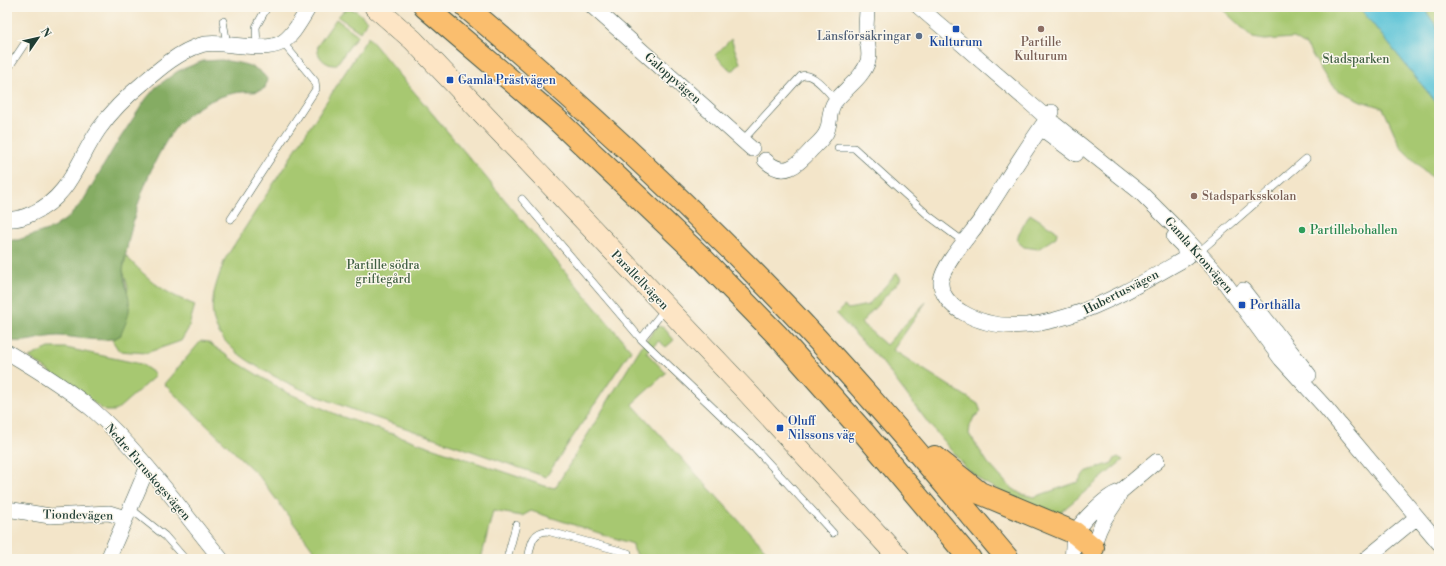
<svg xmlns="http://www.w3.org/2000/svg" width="1446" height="566" viewBox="0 0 1446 566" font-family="'Libre Bodoni',serif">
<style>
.green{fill:#a7c871;stroke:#638252}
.forest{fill:#85ac63;stroke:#52744c}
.water{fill:#5ac3d7;stroke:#3c8086}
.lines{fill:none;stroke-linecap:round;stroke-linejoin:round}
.lane-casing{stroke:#3f564a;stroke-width:8}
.street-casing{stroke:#3f564a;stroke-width:16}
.secondary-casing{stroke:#3f564a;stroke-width:22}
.highway-casing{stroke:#3f564a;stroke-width:24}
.lane{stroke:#fff;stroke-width:7}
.street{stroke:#fff;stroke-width:15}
.secondary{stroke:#fde5c5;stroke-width:21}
.highway{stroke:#fabe6e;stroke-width:22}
.transit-dot{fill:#1a4fb4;stroke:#fbf7ec;stroke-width:1.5}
.education-dot{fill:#8d6e63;stroke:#fbf7ec;stroke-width:1.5}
.service-dot{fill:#5c6f8a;stroke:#fbf7ec;stroke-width:1.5}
.leisure-dot{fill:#2e9e5b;stroke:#fbf7ec;stroke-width:1.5}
.labels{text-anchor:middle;stroke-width:3;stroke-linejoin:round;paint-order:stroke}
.service-label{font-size:12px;fill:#4e5e75;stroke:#fbf7ec;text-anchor:end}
.transit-label{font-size:12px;fill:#164399;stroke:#fbf7ec;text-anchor:start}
.education-label{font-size:12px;fill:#785e54;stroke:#fbf7ec}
.park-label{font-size:12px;fill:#416043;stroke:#fbf7ec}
.street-label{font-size:12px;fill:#1f3d34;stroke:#fbf7ec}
.leisure-label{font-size:12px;fill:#27864d;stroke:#fbf7ec;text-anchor:start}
</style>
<rect width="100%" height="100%" fill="#fbf7ec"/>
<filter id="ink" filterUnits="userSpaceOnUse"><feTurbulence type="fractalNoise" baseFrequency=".025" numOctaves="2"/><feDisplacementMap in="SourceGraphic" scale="8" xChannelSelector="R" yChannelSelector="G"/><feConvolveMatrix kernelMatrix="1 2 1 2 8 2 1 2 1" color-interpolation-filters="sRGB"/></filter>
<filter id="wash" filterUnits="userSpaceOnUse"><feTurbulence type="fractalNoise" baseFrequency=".012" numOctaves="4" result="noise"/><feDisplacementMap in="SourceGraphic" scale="16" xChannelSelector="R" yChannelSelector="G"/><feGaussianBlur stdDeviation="0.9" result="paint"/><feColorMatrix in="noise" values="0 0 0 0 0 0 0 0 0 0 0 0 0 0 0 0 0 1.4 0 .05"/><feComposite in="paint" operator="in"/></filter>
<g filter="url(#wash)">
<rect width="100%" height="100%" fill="#f3e5c9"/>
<path class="green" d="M1220 7H1359L1439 106V181L1434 180 1401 148 1383 108 1361 101 1338 90 1328 81 1307 46 1294 38 1264 40 1253 38Z
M1423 7H1439V30Z
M349 9 357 11 367 21 360 32 338 17 343 11Z
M336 19 358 35 336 65C325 66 315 55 318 45Z
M368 37 631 350 546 477C503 462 460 447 417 432 369 415 239 376 217 329 206 306 217 282 225 259Z
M731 39 740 63 734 70H730L715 55Z
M1030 214 1055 230 1057 233 1056 237 1038 249 1024 247 1017 241 1019 233Z
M126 256C150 281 162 292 195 305L188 329 181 341 146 353 119 351 112 340 121 335 128 287 123 270Z
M897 273 901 279 861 323 886 345 926 302 893 350 978 404 981 412 974 417 970 426 969 434 988 463 1009 486 1021 494 1034 497 1078 482 1085 472 1112 463 1114 459 1118 457 1123 460 1057 515 1006 494 983 482 965 467 929 424 882 362 836 314 844 306 848 309 868 305Z
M659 326 664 328 674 340 666 347 659 341 646 352 666 373 632 404 774 559H645C636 556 634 553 633 544L531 511 522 516 493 511 481 559H320L259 476 164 384 201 341 208 342 233 360 286 392 340 416 545 486 555 488 641 347 656 328Z
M49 348H66L141 364 154 373 155 376 120 407 115 411H105L29 357Z"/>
<path class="forest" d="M222 60C238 63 257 64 267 79L265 88C254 94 253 91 242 92 219 94 191 108 176 127 150 161 134 211 126 253 125 259 123 266 123 271 126 294 135 303 124 327 123 329 122 333 120 335 111 345 73 336 58 336 42 336 22 345 7 340V240H18L53 228 69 217 83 201 115 146 146 99 156 87 178 71 203 61Z"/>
<path class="water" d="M1359 7H1423L1439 30V106Z"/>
</g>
<g filter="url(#ink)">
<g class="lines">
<g class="lane-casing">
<path id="lane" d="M223 21 227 44
M257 47 256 27 267 7
M7 70 25 43
M743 140 801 76C813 71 829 93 836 101
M838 148H854L929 216 964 242
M522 199 641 339 665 309
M231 219 316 89 315 81 283 43
M1199 252 1306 159
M641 339 753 446 833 533
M131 509 165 536 185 559
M507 559 516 525
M528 559C531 546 531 532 547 531L628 553"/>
</g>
<g class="street-casing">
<path id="street" d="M593 7 752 149
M919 7 1047 118 1141 193 1181 233 1220 276 1281 359 1325 407 1439 543
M1052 112C1027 146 1005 183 982 218 972 233 943 264 941 281 940 294 951 306 962 312 1030 353 1126 292 1186 258L1184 247 1174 237
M1041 128 1076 154
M765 160C784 179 798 165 812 149 817 144 823 139 826 133 831 124 828 112 834 103 844 89 863 78 868 61 871 50 866 42 866 31 866 23 867 15 867 7
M7 219C16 220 25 217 33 213 70 197 78 159 99 129 111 112 127 96 143 83 159 69 180 51 201 45 210 42 222 44 232 45 281 49 284 50 309 7
M1243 290 1309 375
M7 352C36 369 67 388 93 410 142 453 180 509 221 559
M7 509 50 516 109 513 125 518
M108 559C121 528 135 499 147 468
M1073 559C1072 551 1073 542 1075 534 1079 523 1108 494 1120 492L1157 461
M1091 559C1093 547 1097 533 1103 522 1108 512 1117 503 1120 492
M1366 559 1417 517"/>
</g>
<g class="secondary-casing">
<path id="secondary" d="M375 7 413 40 746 391 900 559"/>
</g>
<g class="highway-casing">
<path id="highway" d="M425 7 554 117 699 255 778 336 865 434 970 559
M466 7C566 91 663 180 755 274 844 364 926 462 1008 559
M935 457 980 493 1075 533 1093 548"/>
</g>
<use href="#lane" class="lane"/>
<use href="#street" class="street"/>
<use href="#secondary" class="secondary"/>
<use href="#highway" class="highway"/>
</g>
</g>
<g class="transit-dot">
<rect x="952" y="25" width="8" height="8" rx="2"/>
<rect x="446" y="76" width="8" height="8" rx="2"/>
<rect x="1238" y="301" width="8" height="8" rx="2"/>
<rect x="776" y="424" width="8" height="8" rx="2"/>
</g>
<g class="education-dot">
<circle cx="1041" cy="29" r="4"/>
<circle cx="1194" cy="196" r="4"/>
</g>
<circle class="service-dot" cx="919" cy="36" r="4"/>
<circle class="leisure-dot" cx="1302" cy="230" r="4"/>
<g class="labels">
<g class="service-label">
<text x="911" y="40">Länsförsäkringar</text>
</g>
<g class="transit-label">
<text x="956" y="46" text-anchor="middle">Kulturum</text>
<text x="458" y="84">Gamla Prästvägen</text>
<text x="1250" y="309">Porthälla</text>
<text x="788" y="425">Oluff<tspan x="788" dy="14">Nilssons väg</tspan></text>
</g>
<g class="education-label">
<text x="1041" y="46">Partille<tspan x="1041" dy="14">Kulturum</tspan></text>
<text x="1202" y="200" text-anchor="start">Stadsparksskolan</text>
</g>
<g class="park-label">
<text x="1356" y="63">Stadsparken</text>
<text x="383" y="269">Partille södra<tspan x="383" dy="14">griftegård</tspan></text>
</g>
<g class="street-label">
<text transform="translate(673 78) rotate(41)" y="4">Galoppvägen</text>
<text transform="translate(1199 255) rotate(49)" y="4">Gamla Kronvägen</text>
<text transform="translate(640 280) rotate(46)" y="4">Parallellvägen</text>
<text transform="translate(1121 292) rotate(-27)" y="4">Hubertusvägen</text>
<text transform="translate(148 472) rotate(49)" y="4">Nedre Furuskogsvägen</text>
<text transform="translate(78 515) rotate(1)" y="4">Tiondevägen</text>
</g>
<g class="leisure-label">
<text x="1310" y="234">Partillebohallen</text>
</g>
</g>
<rect width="1446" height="566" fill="none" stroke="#fbf7ec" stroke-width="24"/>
<g transform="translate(38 38) rotate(56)" stroke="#fbf7ec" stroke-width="3" paint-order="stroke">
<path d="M0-3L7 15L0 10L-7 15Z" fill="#1f3d34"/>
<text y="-6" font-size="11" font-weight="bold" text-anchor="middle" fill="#1f3d34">N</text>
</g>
</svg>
